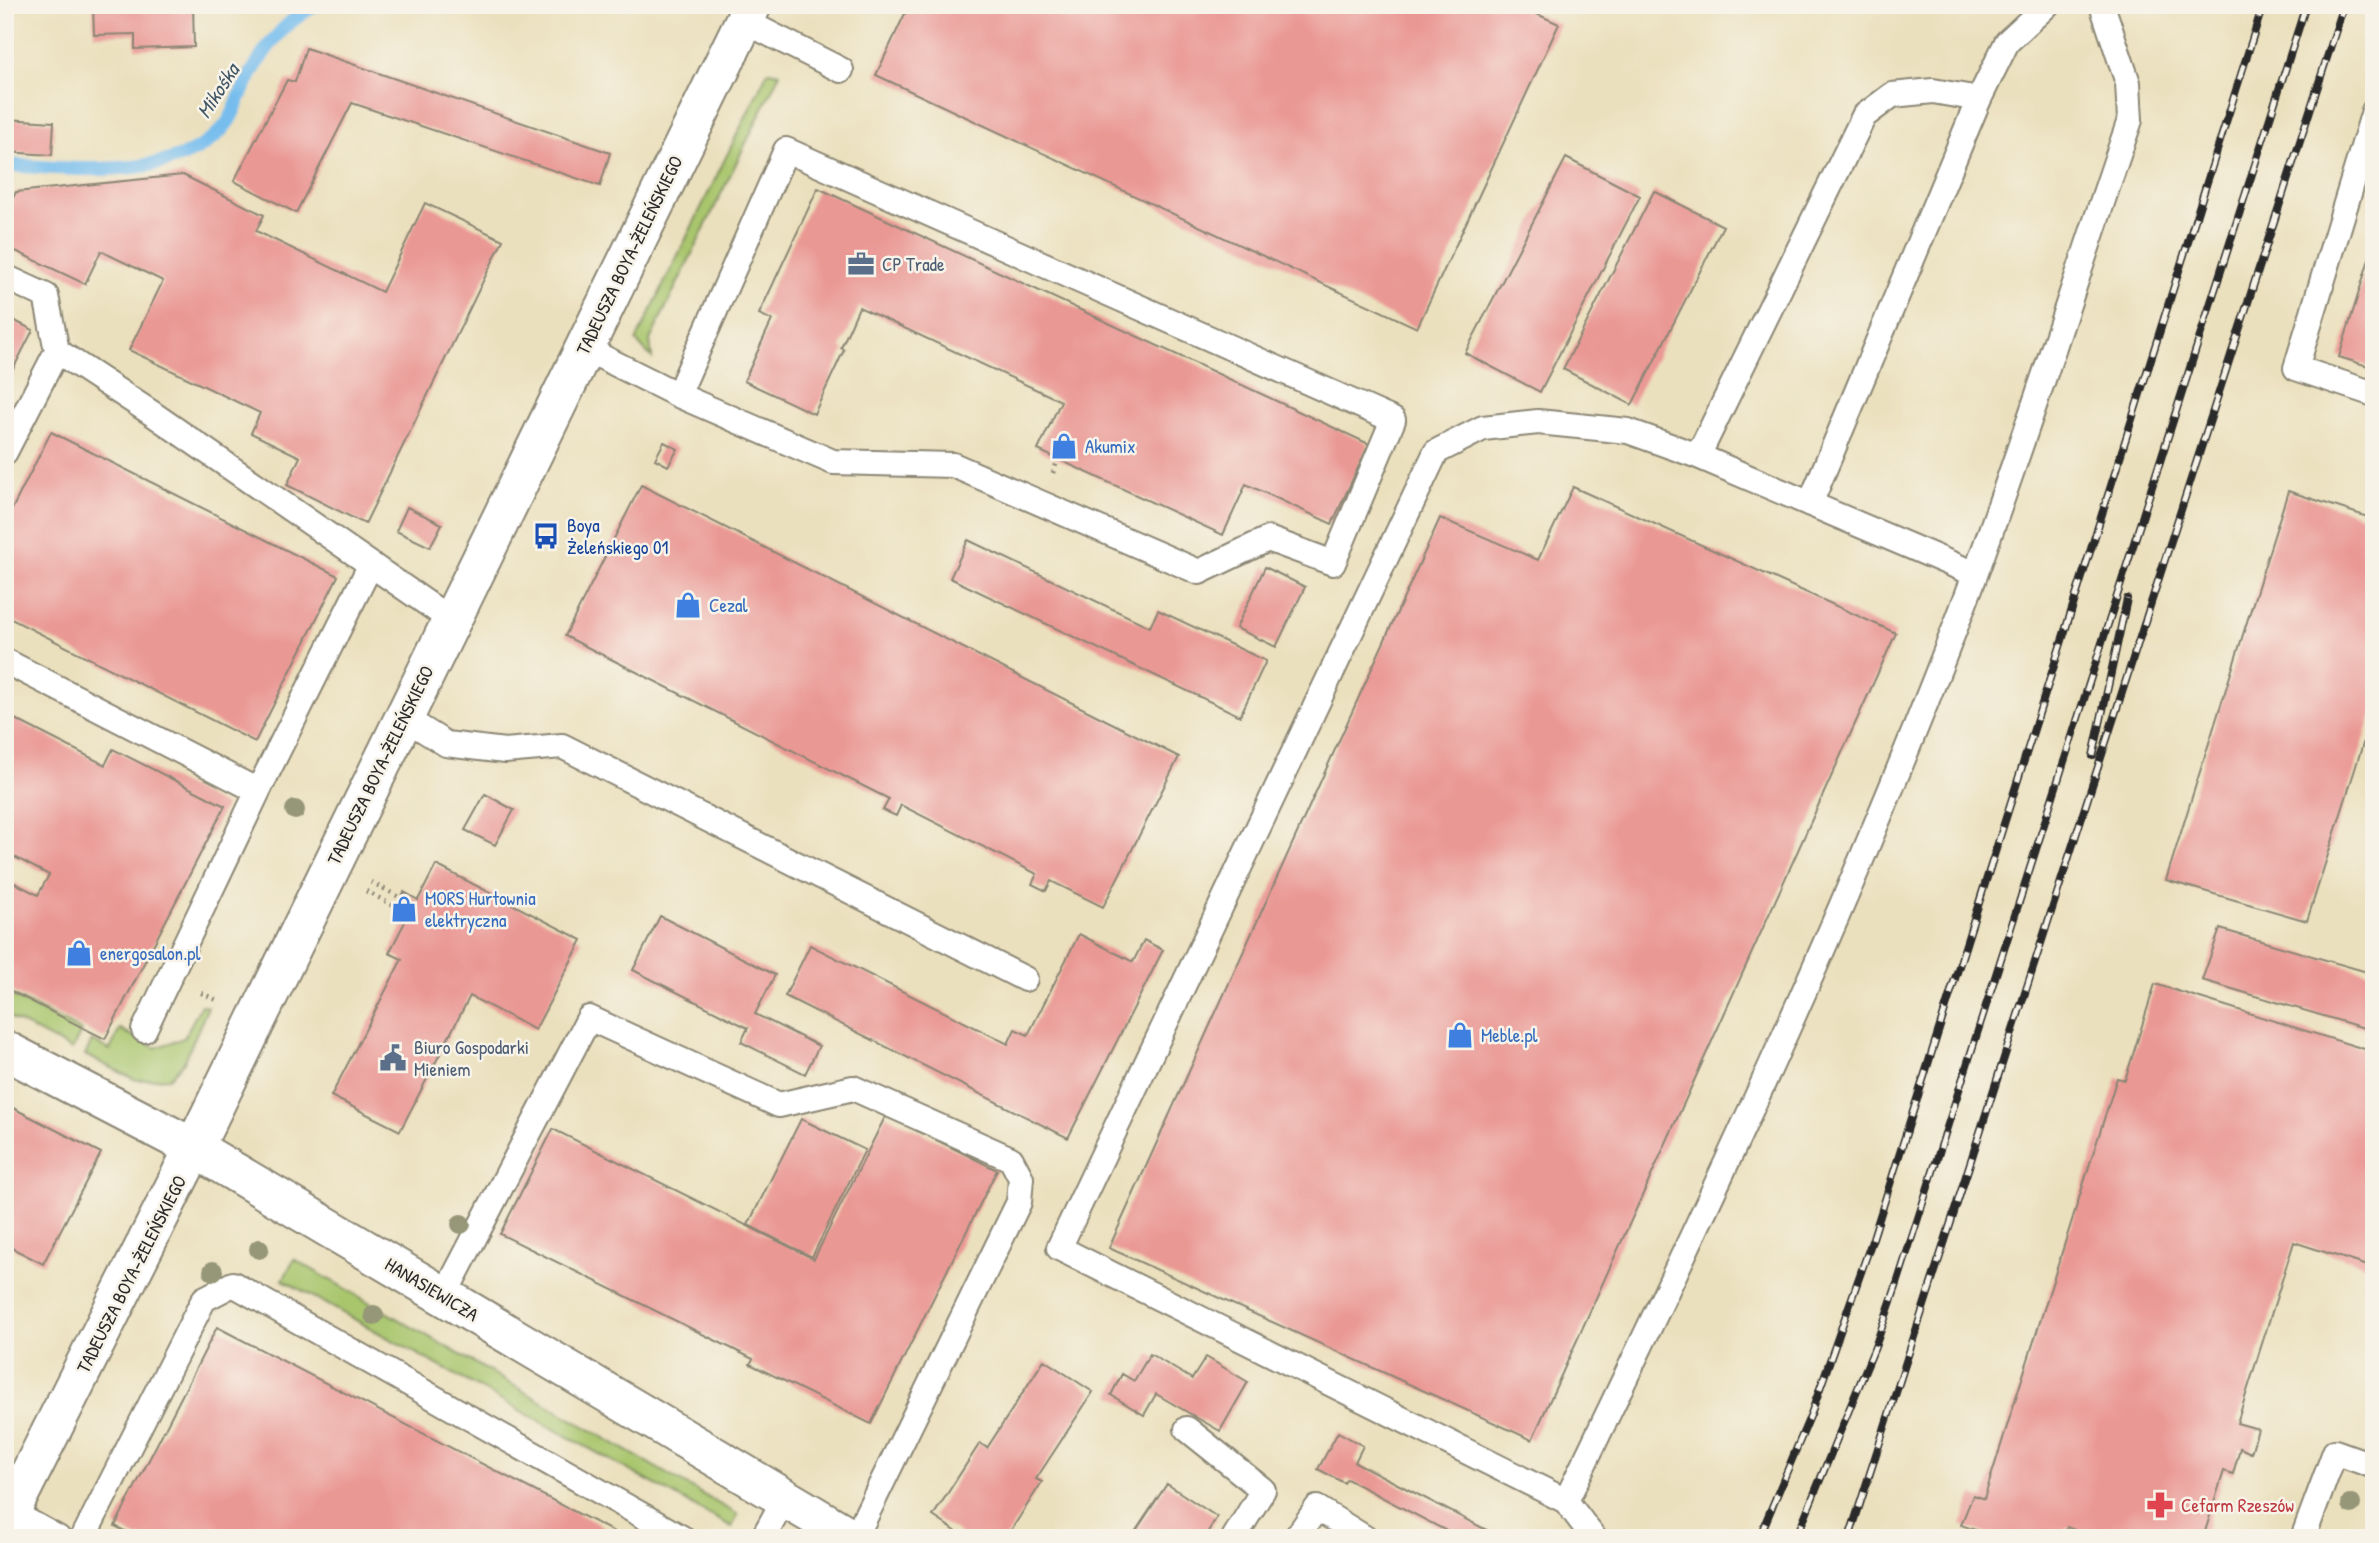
<svg xmlns="http://www.w3.org/2000/svg" width="2379" height="1543" viewBox="0 0 2379 1543" font-family="'Patrick Hand',sans-serif">
<style>
.green{fill:#a9c66d;stroke:#6a784c;stroke-width:2}
.lines{fill:none;stroke-linecap:round;stroke-linejoin:round}
.stream{stroke:#76bdee;stroke-width:14}
.building{fill:#ea9894}
.lane-casing{stroke:#8b8674;stroke-width:28}
.street-casing{stroke:#8b8674;stroke-width:42}
.path{stroke:#8b8674;stroke-width:4.5;stroke-dasharray:2 5;stroke-linecap:butt}
.lane{stroke:#fff;stroke-width:24}
.street{stroke:#fff;stroke-width:38}
.rail-casing{stroke:#2b2b2b;stroke-width:8}
.rail{stroke:#f7f3e8;stroke-width:5;stroke-dasharray:16;stroke-linecap:butt}
.tree{fill:#969678}
.labels{text-anchor:middle;stroke-width:5;stroke-linejoin:round;paint-order:stroke}
.street-label{font-size:19px;fill:#2b2b2b;stroke:#f7f3e8}
.service-label{font-size:19px;fill:#4e5e75;stroke:#f7f3e8;text-anchor:start}
.shop-label{font-size:19px;fill:#366cbe;stroke:#f7f3e8;text-anchor:start}
.transit-label{font-size:19px;fill:#164399;stroke:#f7f3e8;text-anchor:start}
.health-label{font-size:19px;fill:#be3a42;stroke:#f7f3e8;text-anchor:start}
.water-label{font-size:21px;font-style:italic;fill:#425766;stroke:#f7f3e8}
</style>
<rect width="100%" height="100%" fill="#f7f3e8"/>
<filter id="ink" filterUnits="userSpaceOnUse"><feTurbulence type="fractalNoise" baseFrequency=".0143" numOctaves="2"/><feDisplacementMap in="SourceGraphic" scale="14" xChannelSelector="R" yChannelSelector="G"/><feConvolveMatrix kernelMatrix="1 2 1 2 8 2 1 2 1" color-interpolation-filters="sRGB"/></filter>
<filter id="wash" filterUnits="userSpaceOnUse"><feTurbulence type="fractalNoise" baseFrequency=".00686" numOctaves="4" result="noise"/><feDisplacementMap in="SourceGraphic" scale="28" xChannelSelector="R" yChannelSelector="G"/><feGaussianBlur stdDeviation="1.57" result="paint"/><feColorMatrix in="noise" values="0 0 0 0 0 0 0 0 0 0 0 0 0 0 0 0 0 1.4 0 .05"/><feComposite in="paint" operator="in"/></filter>
<g filter="url(#wash)">
<rect width="100%" height="100%" fill="#ebe0bd"/>
<path class="green" d="M768 71 780 73 650 340 652 358 636 341Z
M5 992 81 1031 72 1050 5 1015Z
M201 1005 208 1007 184 1062 169 1078 136 1080 85 1055 92 1041 110 1050 120 1029 155 1048 184 1038Z
M294 1259 738 1515 732 1527 283 1280Z"/>
<g class="lines">
<path class="stream" d="M5 165C71 168 184 184 228 122 235 112 238 99 244 88 261 53 281 23 316 5"/>
</g>
<g id="blocks">
<path class="building" d="M93 5H193L194 47 135 49V34L94 35Z
M909 5H1532L1530 11 1559 24 1417 328 876 75Z
M306 48 610 153 600 186 352 103 296 213 234 181 287 80 295 82Z
M5 119 54 122 52 155 5 152Z
M1566 158 1640 196 1540 392 1465 353Z
M183 175 264 215 256 231 382 292 425 203 503 240 365 524 287 485 300 457 251 433 260 413 129 350 163 281 101 251 85 284 5 246V213L16 192Z
M818 188 1369 444 1332 524 1246 484 1223 535 1038 450 1061 401 859 307 841 348 844 350 814 414 744 381 772 320 759 314Z
M1654 191 1723 226 1632 405 1563 369Z
M2373 246H2374V368L2339 357Z
M5 316 33 330 5 385Z
M51 432 338 576 255 742 5 616V523Z
M664 442 678 449 668 466 655 459Z
M641 485 1179 757 1103 907 1051 881 1046 891 1032 884 1037 874 901 805 896 816 883 810 889 799 565 636Z
M1573 487 1896 633 1532 1440 1109 1248 1440 518 1538 560Z
M2288 491 2374 519V709L2307 921 2166 880Z
M407 507 442 524 430 547 396 531Z
M968 540 1150 627 1158 610 1266 661 1240 716 950 578Z
M1265 567 1305 587 1276 647 1236 628Z
M5 714 105 765 113 749 225 806 105 1039 5 988V878L38 895 49 875 5 852Z
M485 794 514 810 495 845 465 830Z
M436 865 582 940 535 1030 470 996 400 1131 331 1096 402 959 389 953 407 918 394 912 404 892 418 900Z
M660 916 775 975 755 1014 819 1046 805 1074 741 1042 748 1028 633 970Z
M2220 929 2374 974V1031L2202 980Z
M1079 934 1133 962 1144 940 1163 950 1068 1138 785 996 810 945 1008 1044 1015 1029 1028 1035Z
M2155 984 2374 1052V1268L2294 1242 2237 1423 2258 1429 2251 1453 2240 1448 2233 1474 2224 1471 2203 1538H2096L2067 1527 2064 1538H1998L1961 1525 1973 1495 1984 1499 2117 1078 2125 1080Z
M13 1108 101 1153 43 1264 8 1246 5 1251V1124Z
M886 1115 997 1170 871 1424 750 1364 753 1359 500 1234 553 1129 814 1259Z
M801 1119 865 1150 812 1257 748 1225Z
M217 1327 616 1533 614 1538H138L115 1526Z
M1150 1354 1192 1379 1206 1357 1248 1382 1220 1431 1156 1394 1144 1415 1111 1395 1122 1374 1134 1381Z
M1044 1360 1093 1392 1036 1479 1042 1482 1006 1538H966L933 1516 980 1443 987 1448Z
M1338 1432 1363 1446 1355 1462 1502 1538H1460L1347 1479 1344 1483 1318 1469Z
M1167 1484 1217 1517 1204 1538H1131Z"/>
</g>
</g>
<g filter="url(#ink)">
<use href="#blocks" fill-opacity="0" stroke="#8b8674" stroke-width="2"/>
<g class="lines">
<g class="lane-casing">
<path id="lane" d="M744 21 841 70
M2374 111 2296 368 2374 394
M5 277 46 296 57 351 153 414 451 620
M584 348 678 395 833 462 953 465 1199 572 1268 539 1333 563 1393 420 786 150 678 395
M5 452 57 351
M1698 456 1864 116 1892 95 1933 91 1979 99
M1810 504 1979 99 2007 42 2047 5
M5 661 258 791 370 566
M403 717 446 744 505 751 562 746 1025 979
M144 1030 258 791
M444 1296 589 1018 779 1105 853 1088 1011 1159 1021 1178 1019 1202 855 1538
M1187 1429 1263 1490 1234 1538
M1566 1501 1059 1248 1436 452 1483 428 1538 422 1628 431 1698 456 1975 574
M11 1512 58 1538
M83 1538 204 1299 233 1284 682 1538
M763 1538 785 1498
M1296 1538 1317 1508 1365 1538
M1594 1538 1566 1501C1713 1197 1857 891 1975 575 2030 425 2078 271 2130 120L2128 83 2102 5
M2303 1538 2335 1452 2374 1466"/>
</g>
<g class="street-casing">
<path id="street" d="M5 1050 194 1148 852 1538
M5 1523 194 1148 752 5"/>
</g>
<path class="path" d="M1053 473 1058 459
M371 882 401 898
M366 891 396 907
M201 993 219 1001"/>
<use href="#lane" class="lane"/>
<use href="#street" class="street"/>
<g class="rail-casing">
<path id="rail" d="M2093 756 2127 599
M1759 1538 1811 1414 1873 1238 2263 5
M1796 1538 1875 1347 1896 1287 2306 5
M1849 1538 2344 5"/>
</g>
<use href="#rail" class="rail"/>
</g>
<g class="tree">
<circle cx="295" cy="810" r="10"/>
<circle cx="461" cy="1224" r="10"/>
<circle cx="259" cy="1249" r="10"/>
<circle cx="213" cy="1271" r="10"/>
<circle cx="374" cy="1315" r="10"/>
<circle cx="2351" cy="1504" r="10"/>
</g>
</g>
<defs>
<g id="office-bare" transform="scale(2.1)"><path d="M-6-3h4V-5.5h4V-3h4V5H-6ZM-1-4.5V-3h2v-1.5ZM-6 0V1H6V0Z" fill="#5c6f8a" stroke="#f7f3e8" stroke-width="2.5" paint-order="stroke"/></g>
<g id="shop-bare" transform="scale(2.1)"><path d="M-5-2.5h2.3a2.7 3.5 0 0 1 5.4 0H5L5.5 6h-11ZM-1.5-2.5h3a1.5 2.3 0 0 0-3 0Z" fill="#3f7fe0" stroke="#f7f3e8" stroke-width="2.5" paint-order="stroke"/></g>
<g id="bus-bare" transform="scale(2.1)"><path d="M-5-6H5V4H4V6H2V4H-2V6H-4V4H-5ZM-3.5-4V0h7V-4ZM-3.5 1.2v1.5H-2V1.2ZM2 1.2v1.5H3.5V1.2Z" fill="#1a4fb4" stroke="#f7f3e8" stroke-width="2.5" paint-order="stroke"/></g>
<g id="civic-bare" transform="scale(2.1)"><path d="M-.6-6.5H3V-4.5H.6V-3L4-1V1h2V6H-6V1h2V-1L-.6-3ZM-1.2 2.5V6h2.4V2.5Z" fill="#5c6f8a" stroke="#f7f3e8" stroke-width="2.5" paint-order="stroke"/></g>
<g id="pharmacy-bare" transform="scale(2.1)"><path d="M-2-6h4v4h4v4h-4v4h-4v-4h-4v-4h4Z" fill="#e0444e" stroke="#f7f3e8" stroke-width="2.5" paint-order="stroke"/></g>
</defs>
<g fill-rule="evenodd">
<use href="#office-bare" x="861" y="264"/>
<use href="#shop-bare" x="1064" y="446"/>
<use href="#bus-bare" x="546" y="536"/>
<use href="#shop-bare" x="688" y="605"/>
<use href="#shop-bare" x="404" y="909"/>
<use href="#shop-bare" x="79" y="953"/>
<use href="#shop-bare" x="1460" y="1035"/>
<use href="#civic-bare" x="393" y="1058"/>
<use href="#pharmacy-bare" x="2160" y="1505"/>
</g>
<g class="labels">
<g class="street-label">
<text transform="translate(629 255) rotate(-64)" y="7">TADEUSZA BOYA-ŻELEŃSKIEGO</text>
<text transform="translate(380 765) rotate(-64)" y="7">TADEUSZA BOYA-ŻELEŃSKIEGO</text>
<text transform="translate(131 1274) rotate(-63)" y="7">TADEUSZA BOYA-ŻELEŃSKIEGO</text>
<text transform="translate(432 1289) rotate(31)" y="7">HANASIEWICZA</text>
</g>
<g class="service-label">
<text x="882" y="271">CP Trade</text>
<text x="414" y="1054">Biuro Gospodarki<tspan x="414" dy="22">Mieniem</tspan></text>
</g>
<g class="shop-label">
<text x="1085" y="453">Akumix</text>
<text x="709" y="612">Cezal</text>
<text x="425" y="905">MORS Hurtownia<tspan x="425" dy="22">elektryczna</tspan></text>
<text x="100" y="960">energosalon.pl</text>
<text x="1481" y="1042">Meble.pl</text>
</g>
<g class="transit-label">
<text x="567" y="532">Boya<tspan x="567" dy="22">Żeleńskiego 01</tspan></text>
</g>
<g class="health-label">
<text x="2181" y="1512">Cefarm Rzeszów</text>
</g>
<g class="water-label">
<text transform="translate(218 91) rotate(-57)" y="7">Mikośka</text>
</g>
</g>
<rect width="2379" height="1543" fill="none" stroke="#f7f3e8" stroke-width="28"/>
</svg>
